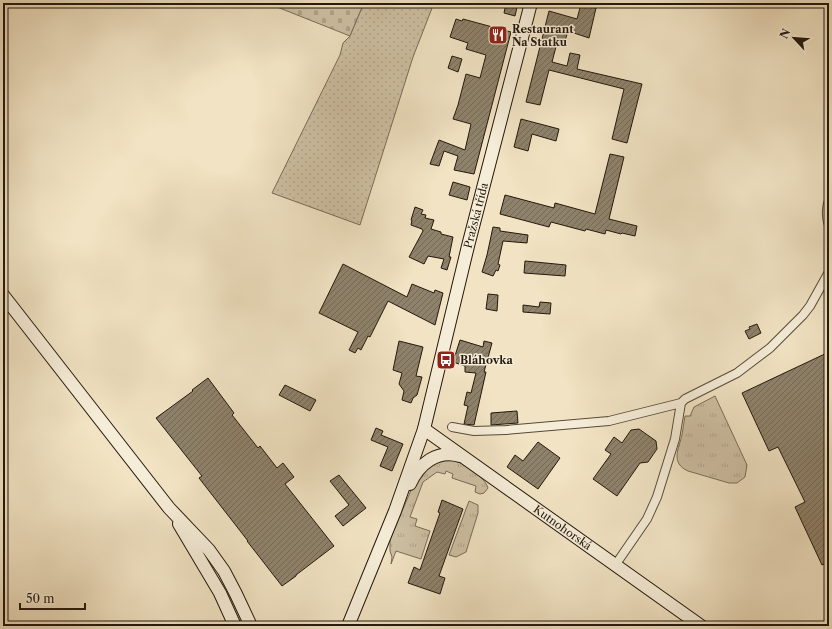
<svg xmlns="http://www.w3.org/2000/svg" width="832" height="629" viewBox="0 0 832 629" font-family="'Libre Caslon Text',serif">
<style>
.grass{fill:url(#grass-tufts);stroke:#786c58}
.cemetery{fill:url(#cemetery-stones);stroke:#786c58}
.garden{fill:url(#garden-dots);stroke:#786c58}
.building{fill:url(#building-hatch);stroke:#23180c}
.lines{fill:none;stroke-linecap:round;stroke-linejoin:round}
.street-casing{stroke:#564b3a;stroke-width:10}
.secondary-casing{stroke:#23180c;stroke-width:14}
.street{stroke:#f6edd8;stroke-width:8}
.secondary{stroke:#f6edd8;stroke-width:12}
.labels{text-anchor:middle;stroke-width:3;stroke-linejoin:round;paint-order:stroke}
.poi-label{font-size:11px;font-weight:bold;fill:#23180c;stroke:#f6edd8;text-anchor:start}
.street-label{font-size:11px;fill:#23180c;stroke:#f6edd8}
</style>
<defs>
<pattern id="grass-tufts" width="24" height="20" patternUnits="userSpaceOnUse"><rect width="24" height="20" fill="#cec0a4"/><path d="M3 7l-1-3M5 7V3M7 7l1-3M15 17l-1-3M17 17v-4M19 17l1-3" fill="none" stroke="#b1a48c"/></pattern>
<pattern id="cemetery-stones" width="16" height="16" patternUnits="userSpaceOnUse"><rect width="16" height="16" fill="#cec0a4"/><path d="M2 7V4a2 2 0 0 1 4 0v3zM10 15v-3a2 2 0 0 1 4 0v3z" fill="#b1a48c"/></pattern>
<pattern id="garden-dots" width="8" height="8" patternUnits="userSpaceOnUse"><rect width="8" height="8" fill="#cec0a4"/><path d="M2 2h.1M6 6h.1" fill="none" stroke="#b1a48c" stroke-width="1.8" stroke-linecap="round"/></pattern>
<pattern id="building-hatch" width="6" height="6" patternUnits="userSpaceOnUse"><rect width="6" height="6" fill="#8e826b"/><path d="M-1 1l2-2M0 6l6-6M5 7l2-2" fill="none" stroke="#746956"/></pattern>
</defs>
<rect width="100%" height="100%" fill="#f1e3c3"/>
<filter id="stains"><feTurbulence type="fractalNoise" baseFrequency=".005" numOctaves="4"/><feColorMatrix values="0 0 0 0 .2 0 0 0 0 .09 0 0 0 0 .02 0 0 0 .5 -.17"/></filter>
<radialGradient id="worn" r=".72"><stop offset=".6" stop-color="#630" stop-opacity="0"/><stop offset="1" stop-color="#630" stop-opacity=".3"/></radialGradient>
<path class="grass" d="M715 396 747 465 745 477 737 483H729L688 471C670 463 679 448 682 435 683 429 684 422 685 416H690L694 407Z
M439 460C443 460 448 459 452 460 463 462 485 477 488 488L484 493 480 494 475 492 476 486 452 478 453 474 446 471 445 474 437 472 423 482 410 517 417 519 415 526 430 531 421 559 396 551 391 564 392 557 390 551V539L412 488 428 466Z
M469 501 478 505V513L466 552 456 557 449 555Z"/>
<path class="cemetery" d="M267 3H364L350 36Z"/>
<path class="garden" d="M364 3H434L413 57 360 225 272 193 340 55 343 43 350 36Z"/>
<path class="building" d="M506 3H518L515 16 504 13Z
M581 4 596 8 589 38 568 31 564 44 557 43 552 62 567 66 570 53 580 55 577 69 642 84 627 143 612 139 624 89 549 70 540 105 526 102 549 11 577 19Z
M456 19 462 21 463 19 511 32 474 174 454 170 458 156 444 151 439 166 430 164 439 140 465 150 471 124 453 119 458 105 466 74 480 78 486 55 466 49 468 43 450 37Z
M452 56 462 59 458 72 448 68Z
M521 119 559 129 556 141 532 134 528 151 514 147Z
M610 154 624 157 609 219 637 226 635 236 622 233 621 234 606 230 605 234 586 229 585 231 551 222 549 227 500 214 505 195 554 208 555 203 595 214Z
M453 182 470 187 467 200 449 195Z
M415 207 423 210 421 214 426 215 425 218 434 220 431 229 441 232V234L453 237 449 257H451L447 270 441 268 444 259 428 256 424 264 409 257 423 231 422 229 411 225 412 220H411Z
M493 227 500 228V231L528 235 527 243 503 241 498 264 500 265 498 271 496 270 493 276 482 272 487 255Z
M525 261 566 265 565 276 524 273Z
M343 264 407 297 412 284 434 293 435 290 443 293 435 325 388 301 370 337 368 336 361 350 358 348 355 353 349 350 358 332 319 313Z
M488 294 498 295 497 311 486 309Z
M540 302 551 303 550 314 523 312V305L539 307Z
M757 324 761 333 749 339 745 331 750 329 749 327Z
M460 340 483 347 484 341 492 343 484 372H486L474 425 464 424 468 406 464 405 467 392 471 393 476 373 465 372V366L453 362Z
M399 341 423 347 416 376 422 377 417 395 413 398 411 403 402 400 404 391 399 384 402 373 393 370Z
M829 352V562L822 565 795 507 805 502 778 447 769 451 742 393Z
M208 378 234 413 232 415 258 448 260 446 277 468 283 463 294 477 285 484 334 546 296 575V576L282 586 247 541H248L199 478 202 476 156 418 193 391 192 390Z
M285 385 316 400 310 411 279 395Z
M517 411 518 423 491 425V413Z
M376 428 383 431 381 435 403 444 392 471 380 466 388 447 371 440Z
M639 429 656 441 657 449 648 462 640 463 617 496 593 479 611 454 605 450 614 437 622 443 631 430Z
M538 442 560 458 538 489 507 467 515 455 523 461Z
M339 475 366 508 343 526 335 516 349 505 330 481Z
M442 500 463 509 439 576 445 578 440 594 408 583 414 567 420 570 440 513 438 512Z"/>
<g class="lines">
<g class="street-casing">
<path id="street" d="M829 200C826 209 826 217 829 226
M452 427 474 431 506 430 609 421 681 403
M616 564 647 519 657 497 675 439 681 403 685 399 737 373 770 348 803 315 810 306 829 272"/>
</g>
<g class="secondary-casing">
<g id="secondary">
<path d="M3 295 169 508 209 550 224 571 236 594 251 626"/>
<path id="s1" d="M424 429 701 626"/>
<path d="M410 484C419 464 437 449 460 456"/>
<path d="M179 524 220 593 235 626"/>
<path id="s2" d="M348 626 395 511 424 429 468 246 531 3"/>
</g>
</g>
<use href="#street" class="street"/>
<use href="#secondary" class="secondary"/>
</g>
<defs>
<g id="restaurant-square" transform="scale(1)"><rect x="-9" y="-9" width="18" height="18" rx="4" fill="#8f2418" stroke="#f6edd8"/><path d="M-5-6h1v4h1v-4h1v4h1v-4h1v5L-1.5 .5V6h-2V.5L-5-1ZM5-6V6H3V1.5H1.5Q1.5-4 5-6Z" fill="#fff"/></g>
<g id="bus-square" transform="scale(1)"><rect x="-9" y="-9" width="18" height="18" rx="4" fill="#8f2418" stroke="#f6edd8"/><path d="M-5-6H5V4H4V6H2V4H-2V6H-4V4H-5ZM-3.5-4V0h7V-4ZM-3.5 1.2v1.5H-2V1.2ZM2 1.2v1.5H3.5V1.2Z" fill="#fff"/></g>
</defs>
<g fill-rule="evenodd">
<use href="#restaurant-square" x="498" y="35"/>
<use href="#bus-square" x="446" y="360"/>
</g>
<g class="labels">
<g class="poi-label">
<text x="512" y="33">Restaurant<tspan x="512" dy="13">Na Statku</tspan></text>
<text x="460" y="364">Bláhovka</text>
</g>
<g class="street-label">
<text dy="4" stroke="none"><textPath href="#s2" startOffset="431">Pražská třída</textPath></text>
<text dy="4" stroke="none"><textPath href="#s1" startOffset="170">Kutnohorská</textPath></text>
</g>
</g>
<rect width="832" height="629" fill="none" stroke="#f1e3c3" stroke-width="16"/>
<rect x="4" y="4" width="824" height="621" fill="none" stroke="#23180c" stroke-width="2"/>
<rect x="8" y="8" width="816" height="613" fill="none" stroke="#23180c"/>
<g transform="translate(794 38) rotate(296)" stroke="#f6edd8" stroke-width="3" paint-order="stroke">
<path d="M0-3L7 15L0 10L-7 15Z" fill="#23180c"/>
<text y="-6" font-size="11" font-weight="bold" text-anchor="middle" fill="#23180c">N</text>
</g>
<path d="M20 603v6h65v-6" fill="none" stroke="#23180c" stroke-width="2"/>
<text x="26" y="603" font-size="12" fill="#23180c" stroke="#f6edd8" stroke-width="3" paint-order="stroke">50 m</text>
<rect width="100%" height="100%" filter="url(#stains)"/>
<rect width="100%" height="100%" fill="url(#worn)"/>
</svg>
